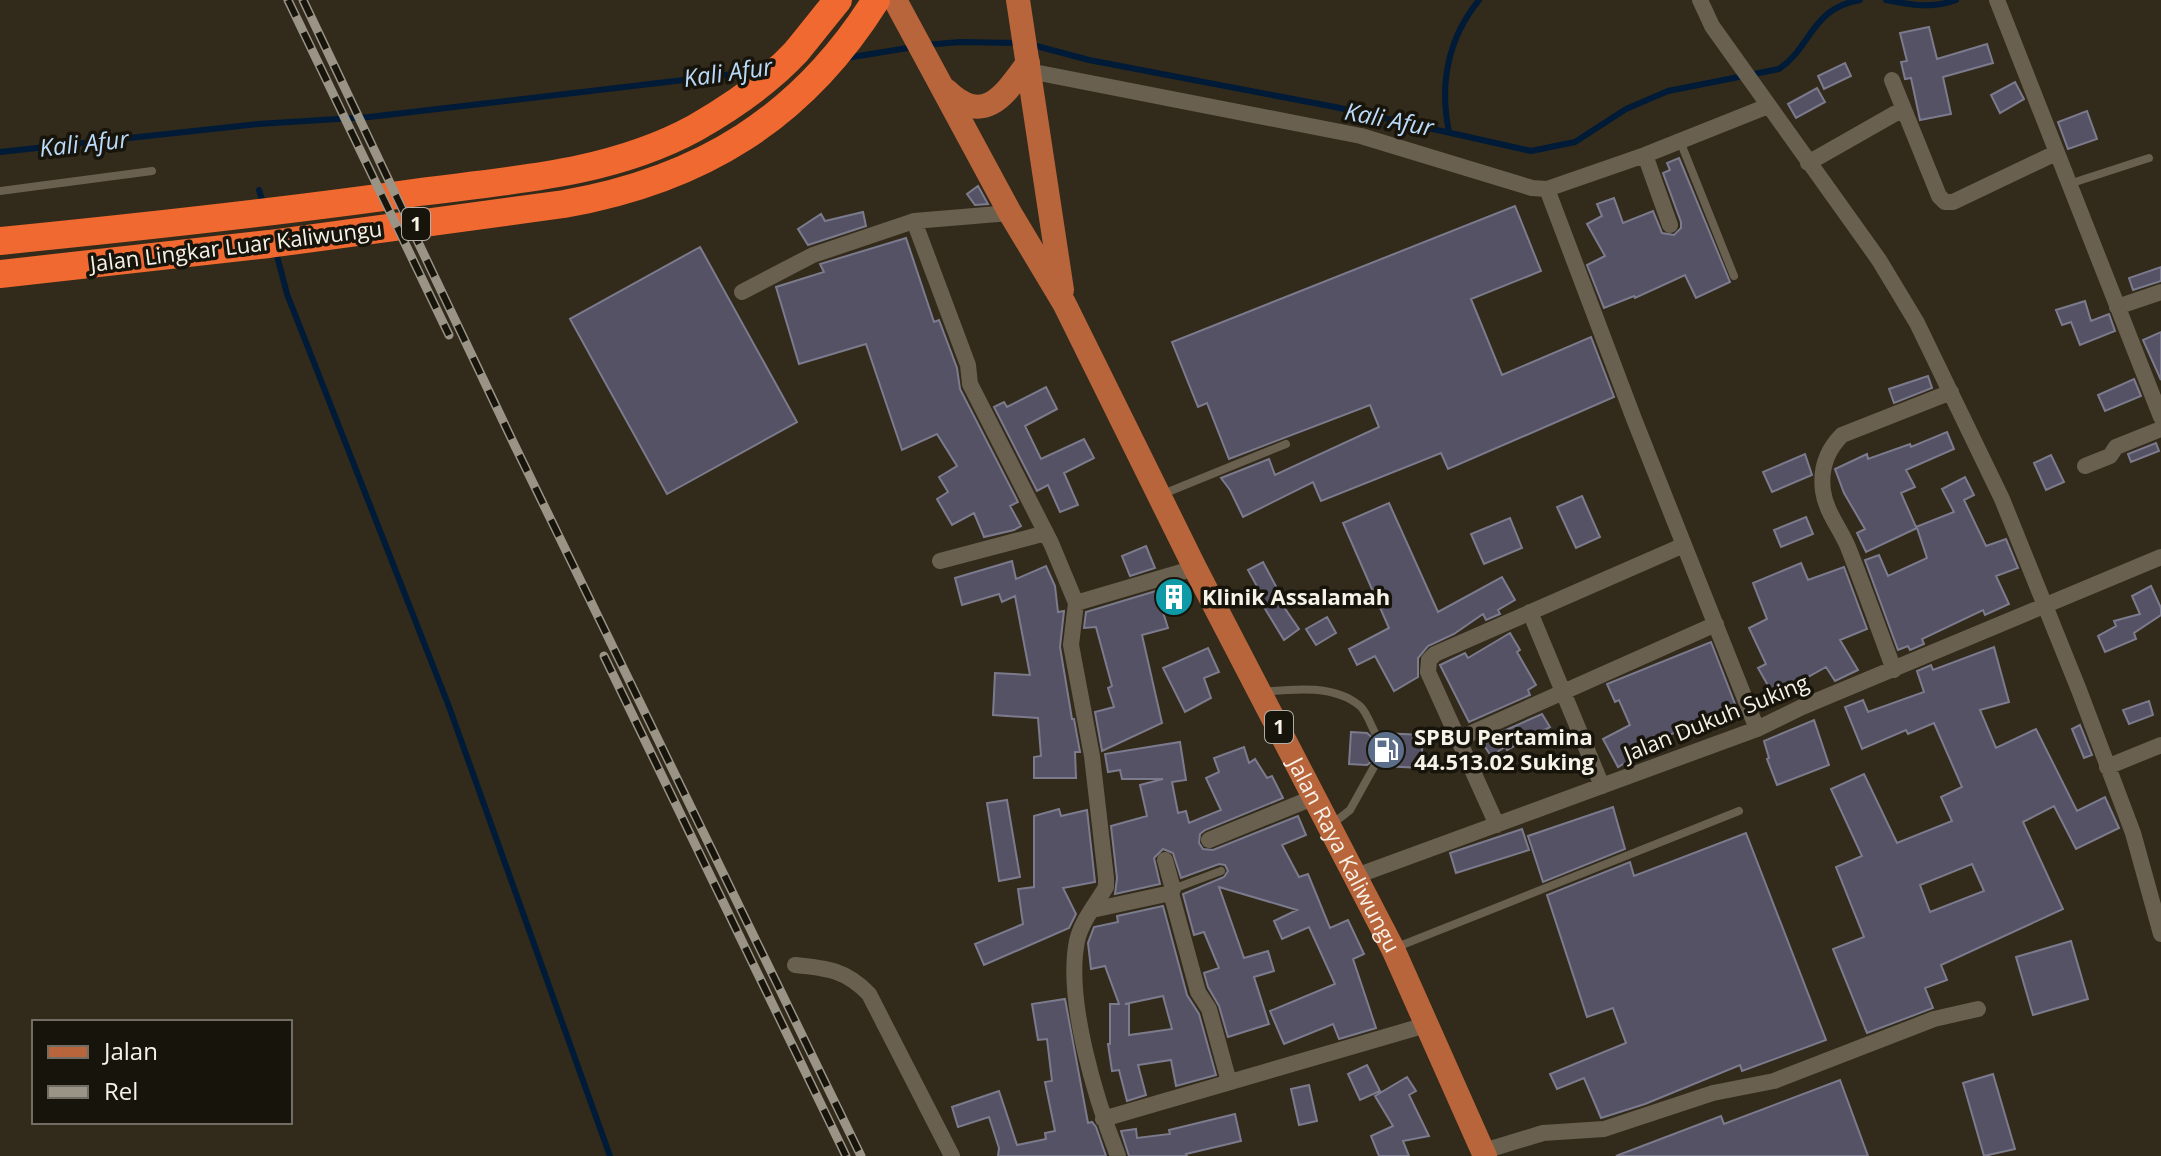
<svg xmlns="http://www.w3.org/2000/svg" width="2161" height="1156" viewBox="0 0 2161 1156" font-family="'Open Sans',sans-serif">
<style>
.lines{fill:none;stroke-linecap:round;stroke-linejoin:round}
.stream{stroke:#001b37;stroke-width:6}
.building{fill:#545264;stroke:#7c7b8e;stroke-width:2;fill-rule:evenodd}
.lane{stroke:#69604f;stroke-width:8}
.street{stroke:#69604f;stroke-width:16}
.primary{stroke:#b9653c;stroke-width:24}
.highway{stroke:#ef6930;stroke-width:28}
.rail-casing{stroke:#9a9487;stroke-width:9}
.rail{stroke:#17140c;stroke-width:6;stroke-dasharray:18;stroke-linecap:butt}
.labels{text-anchor:middle;stroke-width:7;stroke-linejoin:round;paint-order:stroke}
.shield{fill:#17140c;stroke:#b4afa6;stroke-width:2}
.shield-label{font-size:20px;font-weight:bold;fill:#f7f2e8}
.street-label{font-size:22px;fill:#f7f2e8;stroke:#17140c}
.poi-label{font-size:22px;font-weight:bold;fill:#f7f2e8;stroke:#17140c;text-anchor:start}
.water-label{font-size:24px;font-style:italic;fill:#bbdbfb;stroke:#17140c}
</style>
<rect width="100%" height="100%" fill="#322a1a"/>
<g class="lines">
<path class="stream" d="M1886 0C1911 5 1932 9 1956 0
M1029 44 1089 60 1335 107 1531 151 1575 142 1626 109 1668 91 1779 69C1811 48 1811 8 1860 0
M925 45 960 42 1018 43
M846 58 914 47
M1449 132C1439 84 1448 38 1479 0
M0 152 258 124 369 117 760 71
M259 190 264 206
M276 252 287 294 448 704 610 1156"/>
</g>
<path class="building" d="M1929 27 1937 59 1987 44 1993 63 1943 77 1951 114 1920 120 1911 78 1905 79 1901 62 1907 61 1900 33Z
M1845 63 1851 76 1824 89 1818 76Z
M2015 82 2024 99 2000 113 1991 95Z
M1817 88 1825 102 1796 118 1788 104Z
M2087 111 2097 139 2068 149 2058 122Z
M1679 158 1730 282 1696 298 1685 275 1635 298 1634 296 1604 308 1587 265 1605 256 1587 224 1602 216 1597 204 1614 198 1623 223 1653 211 1662 233 1674 235 1681 228V222L1663 173 1670 170 1667 163Z
M978 186 988 204 975 205 967 194Z
M1515 206 1541 271 1471 299 1502 375 1591 337 1614 397 1448 469 1441 453 1321 501 1313 482 1243 517 1230 490 1221 478 1269 459 1275 475 1379 427 1370 405 1229 459 1207 403 1198 407 1172 342Z
M863 212 866 226 808 245 798 229 821 214 825 221Z
M906 238 934 322 939 320 957 368 960 389 1018 502 1010 506 1021 526 1014 530 984 537 974 513 952 525 937 499 948 492 939 477 957 466 937 434 902 450 866 344 799 364 776 287 824 272 820 264Z
M700 247 797 422 667 494 570 319Z
M2161 267V281L2133 290 2129 278Z
M2085 301 2091 321 2109 314 2115 331 2080 345 2071 322 2062 325 2056 310Z
M2161 332V380L2143 340Z
M1928 376 1932 388 1894 403 1889 389Z
M2134 379 2141 396 2105 411 2098 395Z
M1046 387 1057 409 1025 426 1041 459 1084 439 1094 458 1064 473 1078 505 1060 512 1048 485 1037 491 994 407 1004 402 1007 407Z
M1947 432 1954 449 1906 470 1915 487 1901 493 1916 527 1954 512 1942 489 1965 477 1974 495 1964 500 1986 546 2006 539 2018 568 1996 576 2009 604 1985 615 1983 610 1922 639 1924 644 1910 650 1908 646 1898 650 1865 560 1879 555 1888 576 1927 558 1917 528 1866 552 1857 533 1865 529 1844 493 1835 469 1867 454 1868 459 1910 444 1911 447Z
M2156 443 2159 451 2131 462 2128 454Z
M1805 454 1812 475 1772 492 1763 472Z
M2051 455 2064 482 2046 490 2034 463Z
M1582 496 1600 537 1576 548 1557 507Z
M1389 503 1438 612 1502 577 1515 600 1498 610 1500 614 1486 620 1483 614 1454 634 1428 646 1418 658V677L1394 691 1375 656 1357 665 1349 649 1389 628 1343 523Z
M1806 517 1813 534 1781 547 1774 530Z
M1510 518 1522 548 1484 564 1471 534Z
M1146 546 1155 568 1130 576 1122 556Z
M1012 561 1016 579 1046 566 1055 586 1058 612 1064 611 1060 647 1072 719H1074L1080 752H1075L1076 778H1034V757L1041 756 1038 718 993 715 995 673 1030 675 1015 596 1002 602 999 594 962 605 955 578Z
M1263 562 1286 605 1284 607 1299 629 1284 640 1259 599 1263 597 1248 570Z
M1801 563 1808 580 1844 567 1867 629 1840 640 1858 670 1835 681 1826 667 1774 696 1758 668 1766 664 1749 628 1767 619 1753 583Z
M1179 584 1186 603 1163 612 1168 628 1142 635 1162 723 1102 751 1095 712 1114 707 1108 688 1112 686 1096 627 1084 628 1086 612Z
M2151 586 2161 608V615L2134 633 2136 639 2105 652 2098 636 2116 626 2114 621 2140 614 2132 596Z
M1327 617 1336 633 1316 645 1306 629Z
M1510 633 1520 650 1517 652 1536 685 1528 690 1530 695 1469 722 1440 665 1465 653 1468 658Z
M1711 642 1735 704 1640 749 1642 753 1618 767 1603 739 1630 725 1619 700 1615 702 1607 684Z
M1994 647 2009 702 1980 710 1996 748 2036 729 2077 811 2105 797 2119 828 2076 849 2054 806 2023 822 2063 909 1941 965 1947 980 1925 988 1933 1008 1867 1033 1833 949 1864 937 1836 867 1862 856 1831 789 1864 774 1897 843 1952 821 1941 797 1962 787 1934 723 1908 734 1906 730 1862 749 1845 707 1863 700 1868 712 1924 692 1917 671 1931 665 1933 670ZM1972 864 1984 891 1930 912 1920 885Z
M1208 648 1219 672 1204 678 1211 698 1185 712 1163 668Z
M2149 701 2153 715 2129 724 2123 710Z
M1542 714 1550 727 1507 750 1505 747 1491 756 1481 741Z
M1814 720 1829 765 1777 785 1767 759 1769 758 1764 741Z
M2080 725 2092 755 2084 758 2072 729Z
M1351 732 1367 733 1375 740 1382 733 1423 735 1421 768 1382 766 1381 761 1376 758 1367 765 1349 764Z
M1180 742 1186 780 1172 782 1178 813 1186 811 1189 823 1221 810 1206 778 1219 772 1214 758 1244 747 1249 763 1255 759 1267 778 1272 776 1283 798 1205 830 1200 834 1199 843 1203 849 1213 850 1298 816 1306 835 1282 845 1299 877 1308 874 1330 928 1348 920 1364 954 1353 959 1376 1028 1339 1039 1333 1024 1284 1044 1270 1011 1335 984 1309 927 1282 939 1274 921 1297 910 1219 887 1244 958 1268 951 1274 971 1254 977 1269 1024 1228 1037 1219 1006 1208 987 1204 973 1219 968 1204 932 1194 935 1183 894 1224 877 1228 871 1225 865 1219 864 1181 878 1173 853 1163 849 1154 858 1160 884 1115 894 1117 878 1111 826 1147 816 1140 785 1163 779H1122L1120 770 1108 772 1105 754Z
M1007 800 1020 877 999 881 987 803Z
M1613 807 1625 849 1543 882 1528 836Z
M1059 809 1061 816 1087 810 1095 882 1063 888 1076 914 1069 928 984 965 975 944 1023 924 1018 889 1034 887V816Z
M1522 829 1529 850 1456 873 1450 853Z
M1746 833 1826 1040 1742 1071 1740 1065 1645 1104 1601 1118 1584 1078 1557 1089 1550 1074 1626 1043 1613 1008 1587 1017 1547 895 1630 862 1634 876Z
M1163 906 1187 995 1199 1014 1216 1075 1176 1086 1171 1060 1138 1065 1146 1095 1127 1101 1119 1070 1112 1071 1108 1044H1110V1004H1119L1105 966 1091 969 1088 943 1094 927 1118 922 1117 916ZM1163 996 1172 1029 1129 1035V1004H1125Z
M2071 941 2088 999 2033 1015 2016 957Z
M1065 999 1088 1123 1092 1122 1096 1127 1106 1156H998L999 1148 989 1117 958 1127 952 1107 999 1091 1017 1145 1046 1139 1045 1133 1055 1131 1045 1082 1052 1081 1047 1039 1038 1040 1032 1004Z
M1367 1065 1380 1091 1360 1100 1348 1074Z
M1993 1074 2015 1149 1984 1156 1963 1083Z
M1407 1077 1416 1091 1409 1095 1429 1136 1403 1141 1409 1156H1379L1371 1136 1393 1126 1375 1096Z
M1840 1080 1868 1156H1616L1721 1116 1724 1124Z
M1309 1085 1317 1121 1299 1125 1291 1089Z
M1235 1114 1241 1141 1186 1154 1187 1156H1129L1121 1131 1136 1129 1137 1138 1170 1134 1169 1130Z"/>
<g class="lines">
<path class="lane" d="M1680 141 1734 276
M2069 184 2149 158
M0 191 152 171
M1163 494 1286 444
M1262 692C1293 689 1334 684 1360 706 1366 711 1371 725 1375 733
M1331 825 1350 810 1375 765
M1173 889 1221 871
M1397 947 1739 811"/>
<path class="street" d="M1700 0 1712 26 1879 260 1917 323 2002 499 2079 690 2133 833 2161 934
M1997 0 2161 417
M1029 71 1361 136 1532 188 1547 189 1645 155 1768 106
M1892 80 1939 196 1945 202H1953L2056 153
M1645 155 1670 225
M1808 163 1903 109
M1547 189 1634 419 1757 729
M1010 213 914 221 968 365 970 384 1051 543 1076 603 1071 645 1092 756 1106 878V887C1096 904 1081 922 1077 941 1065 1000 1096 1100 1118 1156
M742 292 813 255 914 221
M2117 307 2161 292
M2085 466 2110 456 2116 447 2161 429
M940 561 1046 533
M1076 603 1195 568
M1530 612 1602 786
M1894 670C1879 629 1864 588 1848 547 1840 528 1826 512 1823 491 1820 468 1827 450 1842 435L1951 392
M1458 739 1716 624
M2107 767 2161 745
M1497 825 1428 672 1429 660 1435 654 1684 545
M1209 840 1315 797
M1165 860 1173 889 1171 893 1198 992 1209 1009 1229 1082
M1356 876 1757 729 1802 707 2161 557
M1092 910 1171 893
M795 965C827 968 846 970 869 994L952 1156
M1103 1119 1426 1025
M1484 1151 1543 1133 1604 1129 1713 1093 1774 1081 1934 1019 1978 1009"/>
<g class="primary">
<path id="s1" d="M895 0 1010 213 1064 303 1195 568 1393 949 1485 1156"/>
<path d="M1018 0 1062 290"/>
<path d="M947 91C985 127 1005 94 1028 63"/>
</g>
<path class="highway" d="M0 241C140 227 280 212 420 192 513 180 611 174 695 128 730 108 768 82 796 52 810 35 824 17 838 0
M0 274 269 244 564 204C701 180 802 118 876 0"/>
<g class="rail-casing">
<path id="rail" d="M288 0 449 335
M303 0 514 444 861 1156
M604 656 846 1156"/>
</g>
<use href="#rail" class="rail"/>
</g>
<defs>
<g id="building-disc" transform="scale(2)"><circle r="9.5" fill="#0f9aa8" stroke="#17140c"/><path d="M-4-6H4V6H1V3H-1V6H-4ZM-2.5-4.3h1.7v1.8h-1.7ZM.8-4.3h1.7v1.8H.8ZM-2.5-1h1.7V.8h-1.7ZM.8-1h1.7V.8H.8Z" fill="#fff"/></g>
<g id="fuel-disc" transform="scale(2)"><circle r="9.5" fill="#5c6f8a" stroke="#17140c"/><path d="M-5.5-6h7V0h2V4h1.3V-2.5L3-4.5l.8-.8L6-3V5H2.5V1h-1V6h-7ZM-4.2-4.7v3.2H.2V-4.7Z" fill="#fff"/></g>
</defs>
<g fill-rule="evenodd">
<use href="#building-disc" x="1174" y="597"/>
<use href="#fuel-disc" x="1386" y="750"/>
</g>
<g class="labels">
<g class="shield">
<rect x="402" y="208" width="28" height="32" rx="6"/>
<rect x="1265" y="711" width="28" height="32" rx="6"/>
</g>
<g class="shield-label">
<text x="416" y="231">1</text>
<text x="1279" y="734">1</text>
</g>
<g class="street-label">
<text transform="translate(236 246) rotate(-7)" y="8">Jalan Lingkar Luar Kaliwungu</text>
<text transform="translate(1716 718) rotate(-22)" y="8">Jalan Dukuh Suking</text>
<text dy="8" stroke="none"><textPath href="#s1" startOffset="966">Jalan Raya Kaliwungu</textPath></text>
</g>
<g class="poi-label">
<text x="1202" y="605">Klinik Assalamah</text>
<text x="1414" y="745">SPBU Pertamina<tspan x="1414" dy="25">44.513.02 Suking</tspan></text>
</g>
<g class="water-label">
<text transform="translate(728 73) rotate(-8)" y="8">Kali Afur</text>
<text transform="translate(1389 120) rotate(11)" y="8">Kali Afur</text>
<text transform="translate(84 144) rotate(-6)" y="8">Kali Afur</text>
</g>
</g>
<rect x="32" y="1020" width="260" height="104" fill="#17140c" stroke="#716d64" stroke-width="2"/>
<rect x="48" y="1046" width="40" height="12" fill="#b9653c" stroke="#716d64" stroke-width="2"/>
<text x="104" y="1060" font-size="24" fill="#f7f2e8">Jalan</text>
<rect x="48" y="1086" width="40" height="12" fill="#9a9487" stroke="#716d64" stroke-width="2"/>
<text x="104" y="1100" font-size="24" fill="#f7f2e8">Rel</text>
</svg>
